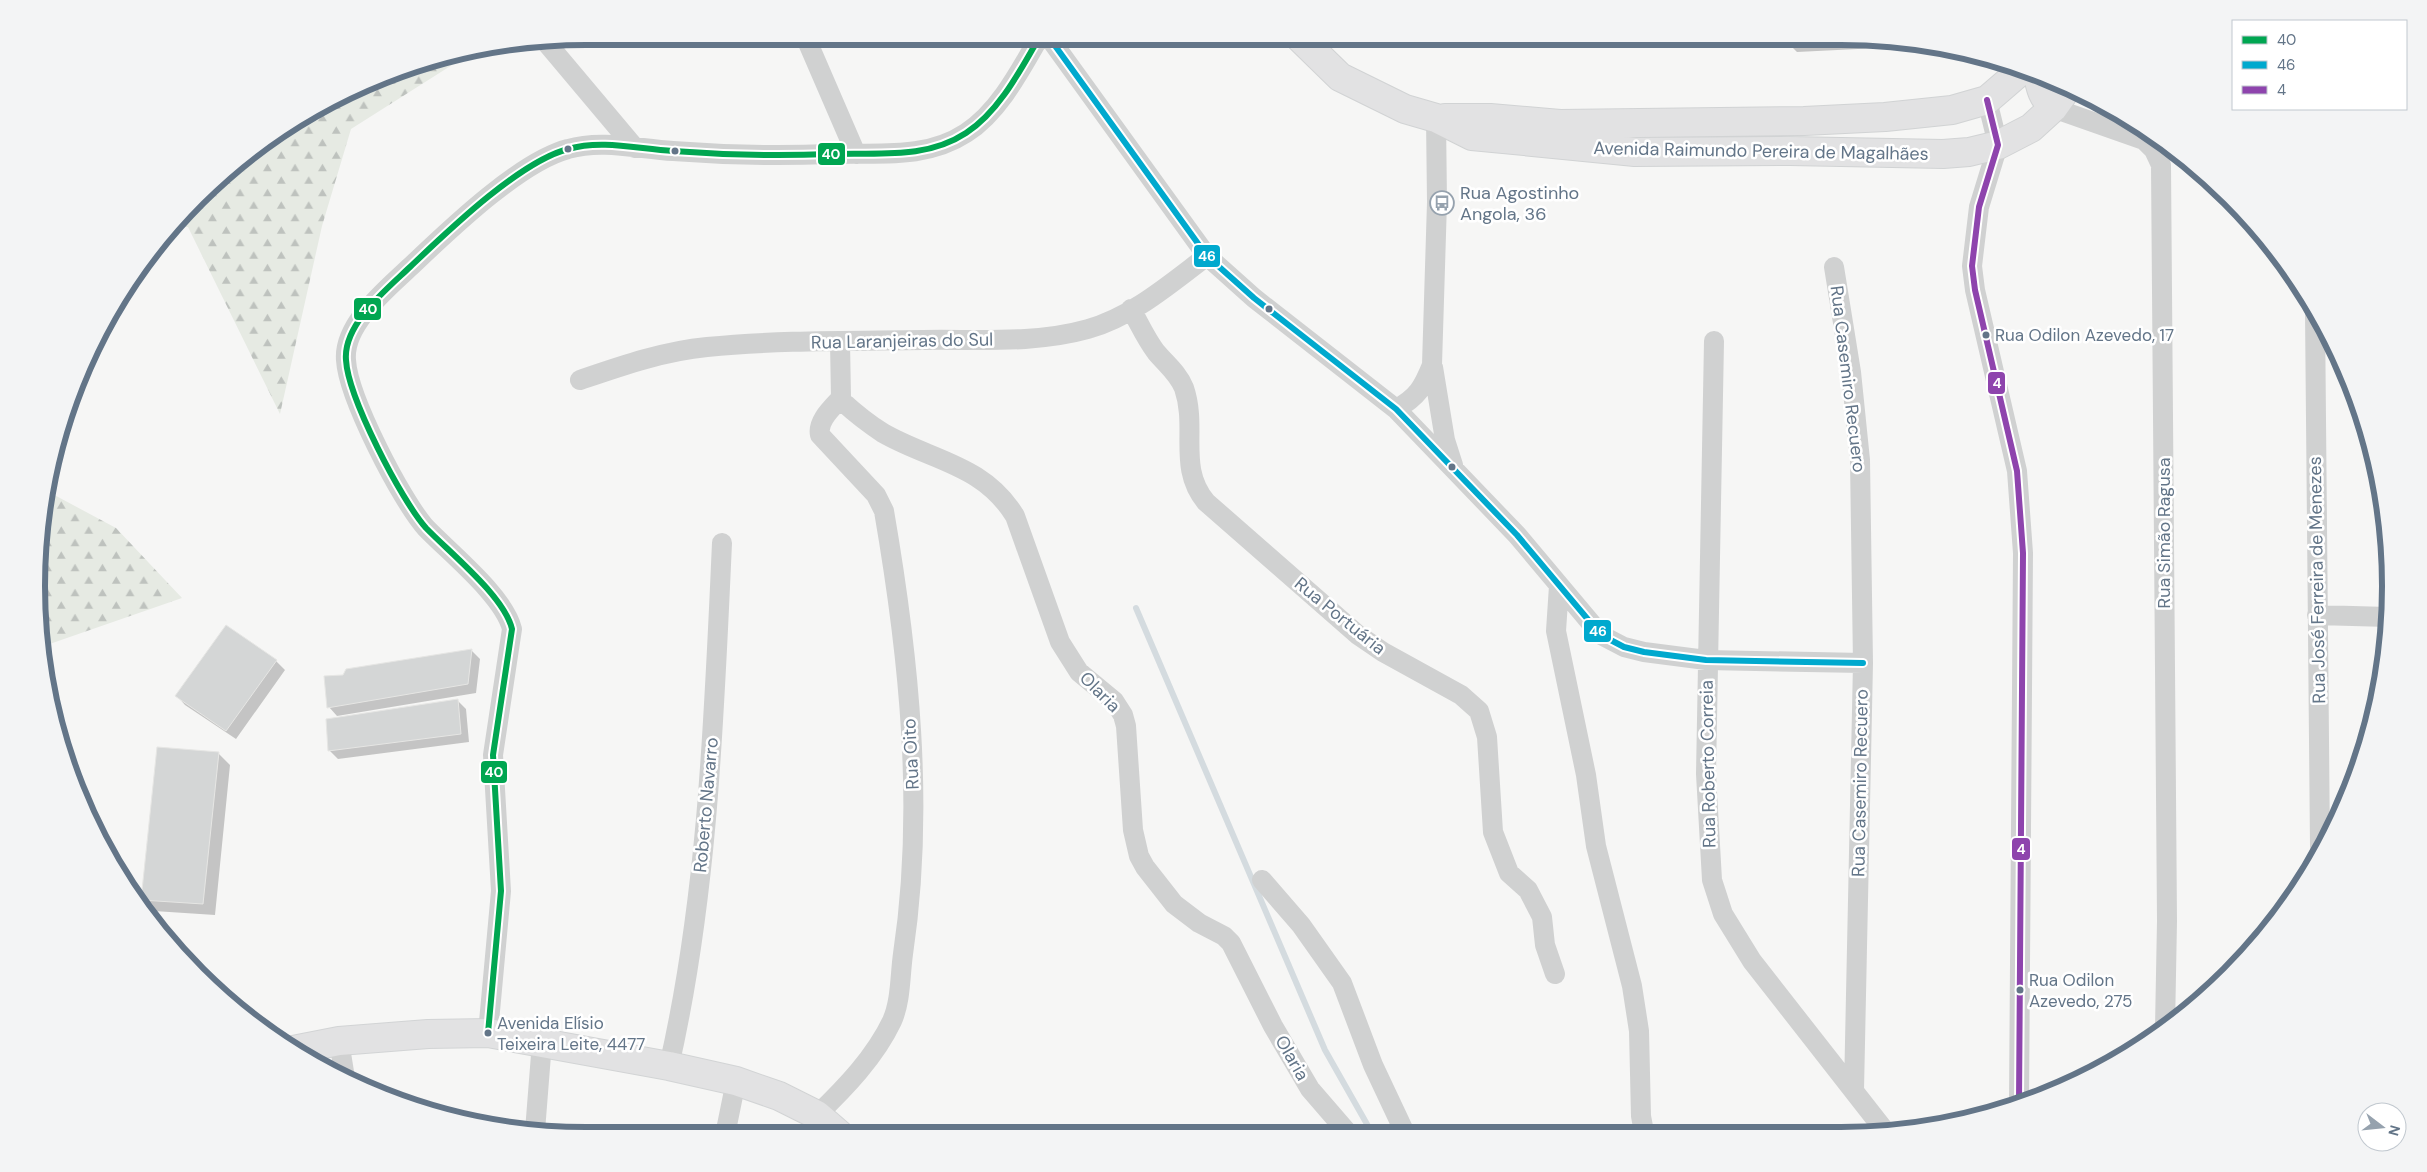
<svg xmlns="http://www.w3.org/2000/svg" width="2427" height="1172" viewBox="0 0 2427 1172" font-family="'DM Sans',sans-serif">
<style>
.forest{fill:url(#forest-firs)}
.shadow{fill:#0003}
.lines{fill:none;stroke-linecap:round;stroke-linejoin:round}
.stream{stroke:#d4dbdf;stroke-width:6}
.building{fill:#d4d6d6;stroke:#e6e6e4}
.secondary-casing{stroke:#d2d4d5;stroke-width:30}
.primary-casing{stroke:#d1d3d4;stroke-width:30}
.minor{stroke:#d0d1d1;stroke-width:20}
.secondary{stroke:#e2e2e3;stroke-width:28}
.primary{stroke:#e2e2e3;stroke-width:28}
.bus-1-casing{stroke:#fff;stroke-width:10}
.bus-2-casing{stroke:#fff;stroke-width:10}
.bus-3-casing{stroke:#fff;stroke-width:10}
.bus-1{stroke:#00a651;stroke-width:6}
.bus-2{stroke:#00a9ce;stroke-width:6}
.bus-3{stroke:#8e44ad;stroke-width:6}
.bus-dot{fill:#637588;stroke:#fff;stroke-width:2}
.labels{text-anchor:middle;stroke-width:5;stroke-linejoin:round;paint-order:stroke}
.bus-label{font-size:17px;fill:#637588;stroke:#fff;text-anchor:start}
.street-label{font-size:18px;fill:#637588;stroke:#fff}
.poi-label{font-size:18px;fill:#637588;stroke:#fff;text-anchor:start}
.rim{fill:none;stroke:#637588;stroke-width:6}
.line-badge{stroke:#fff;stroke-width:2}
.badge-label{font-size:14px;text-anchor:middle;font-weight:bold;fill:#fff}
</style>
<defs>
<pattern id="forest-firs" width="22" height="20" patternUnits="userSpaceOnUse" patternTransform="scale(1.25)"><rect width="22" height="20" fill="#e6eae3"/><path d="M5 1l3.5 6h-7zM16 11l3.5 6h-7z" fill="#bec2be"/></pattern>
</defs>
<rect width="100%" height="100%" fill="#f6f6f5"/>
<path class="forest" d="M482 46 351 129 322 226 280 414 188 227H170L251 150 311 110 409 66Z
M45 490 116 528 182 598 41 647 37 550Z"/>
<path class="shadow" d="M1841 36 1878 40V48L1797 52 1785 40Z
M472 651 480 659 476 693 337 716 329 707 344 676Z
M276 661 285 670 236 739 185 705 177 696Z
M457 700 466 709 469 742 338 759 329 750Z
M218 753 230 765 215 915 154 911 142 899Z"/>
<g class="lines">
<path class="stream" d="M1136 608 1325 1050 1372 1133"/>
</g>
<path class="building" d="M1784 36H1841L1855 38 1784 41Z
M226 625 277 660 226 731 175 696Z
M472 649 468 684 327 708 324 676 343 675 346 669Z
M458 699 461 734 328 751 326 719Z
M157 747 219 752 203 904 141 900Z"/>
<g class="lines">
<g class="secondary-casing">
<path id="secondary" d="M293 1050 339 1041 428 1034 488 1033 669 1066 736 1081 779 1096 817 1115 840 1135"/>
</g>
<g class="primary-casing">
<path id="primary" d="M1298 36 1340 77 1405 109 1436 118 1472 136 1635 152 1790 151 1943 154 1969 152 1998 145 2031 128 2053 108 2068 87
M2038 74C2040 89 2043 97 2053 108
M1445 118H1490L1560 124 1804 121 1885 117 1952 110 1987 100 2023 69"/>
</g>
<path class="minor" d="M805 36 856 154
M1048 36 1207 256 1254 298 1396 409 1517 535 1601 635 1624 647 1644 652 1706 660 1863 663
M545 41 635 148
M1987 100 1998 145 1979 207 1972 266 1975 290 2017 471 2023 553 2019 1102
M2053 108 2144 140 2154 150 2161 165 2167 921 2165 1028
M1834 267 1851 372 1860 460 1863 663 1854 1090
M1131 309C1139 323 1146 339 1156 352 1166 364 1178 373 1184 388 1198 429 1177 467 1206 502L1358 635 1383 652 1461 695 1479 711 1487 737 1493 832 1509 873 1528 890 1542 917 1545 945 1555 974
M2315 312 2320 847
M1714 341 1706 774 1712 880 1723 914 1752 961 1885 1131
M840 342 841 398 843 402C855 413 869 424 883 433 932 461 983 464 1015 516L1060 642 1079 672 1114 701 1123 715 1126 726 1133 830 1139 856 1145 867 1174 904 1199 923 1224 936 1231 943 1273 1026 1310 1089 1348 1133
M1433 367 1445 440 1453 465
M580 380C621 366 664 351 707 347 777 340 852 341 923 340 977 339 1035 344 1088 329 1132 317 1171 283 1207 256
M1396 409C1418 397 1423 387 1432 365L1437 202 1436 118
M1559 586 1556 631 1586 775 1596 846 1632 986 1639 1031 1641 1116 1644 1132
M2317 615 2388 617
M1262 880 1301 925 1342 983 1373 1065 1405 1133
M488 1033 501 891 493 755 512 629C504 596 450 553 426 528 401 500 348 397 346 360 343 324 387 289 410 267 448 231 519 162 568 149 602 139 638 149 673 151 725 155 778 156 830 154 877 152 925 160 966 133 999 112 1021 69 1040 36
M339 1041 345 1078
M669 1066C708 895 714 717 722 543
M817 1115C845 1088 875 1057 892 1021 901 1001 900 975 903 954 925 808 909 656 884 511L876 495 820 435C817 421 832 408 841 398
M535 1131 542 1042
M725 1135 736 1081"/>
<use href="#secondary" class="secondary"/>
<use href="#primary" class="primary"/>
<g class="bus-1-casing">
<path id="bus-1" d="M488 1033 501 891 493 755 512 629C504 596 450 553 426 528 401 500 348 397 346 360 343 324 387 289 410 267 448 231 519 162 568 149 602 139 638 149 673 151 725 155 778 156 830 154 877 152 925 160 966 133 999 112 1021 69 1040 36"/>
</g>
<g class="bus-2-casing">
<path id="bus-2" d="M1048 36 1207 256 1254 298 1396 409 1517 535 1601 635 1624 647 1644 652 1706 660 1863 663"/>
</g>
<g class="bus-3-casing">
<path id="bus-3" d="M1987 100 1998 145 1979 207 1972 266 1975 290 2017 471 2023 553 2019 1102"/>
</g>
<use href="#bus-1" class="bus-1"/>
<use href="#bus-2" class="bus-2"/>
<use href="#bus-3" class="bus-3"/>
</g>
<defs>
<g id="bus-ring" transform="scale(1.25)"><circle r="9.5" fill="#fff" stroke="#96a2ae" stroke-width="1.5"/><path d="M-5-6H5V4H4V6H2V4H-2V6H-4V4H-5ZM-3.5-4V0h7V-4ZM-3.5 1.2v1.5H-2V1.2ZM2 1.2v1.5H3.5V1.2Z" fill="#96a2ae"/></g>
</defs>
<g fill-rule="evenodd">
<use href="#bus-ring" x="1442" y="203"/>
</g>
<g class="bus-dot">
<circle cx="568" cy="149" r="4.5"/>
<circle cx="675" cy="151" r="4.5"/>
<circle cx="1269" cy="309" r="4.5"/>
<circle cx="1986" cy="335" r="4.5"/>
<circle cx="1452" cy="467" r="4.5"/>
<circle cx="2020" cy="990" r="4.5"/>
<circle cx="488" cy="1033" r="4.5"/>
</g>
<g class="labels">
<g class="bus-label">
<text x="1995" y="341">Rua Odilon Azevedo, 17</text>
<text x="2029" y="986">Rua Odilon<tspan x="2029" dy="21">Azevedo, 275</tspan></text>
<text x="497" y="1029">Avenida Elísio<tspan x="497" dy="21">Teixeira Leite, 4477</tspan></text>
</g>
<g class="street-label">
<text transform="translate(1761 151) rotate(1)" y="6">Avenida Raimundo Pereira de Magalhães</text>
<text transform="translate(902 341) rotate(-1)" y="6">Rua Laranjeiras do Sul</text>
<text transform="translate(1848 379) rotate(83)" y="6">Rua Casemiro Recuero</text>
<text transform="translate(2164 533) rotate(-90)" y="6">Rua Simão Ragusa</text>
<text transform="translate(2317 580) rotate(-91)" y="6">Rua José Ferreira de Menezes</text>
<text transform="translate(1340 616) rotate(39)" y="6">Rua Portuária</text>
<text transform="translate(1100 692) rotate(45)" y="6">Olaria</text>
<text transform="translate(911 754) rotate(-93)" y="6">Rua Oito</text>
<text transform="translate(1708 764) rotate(-91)" y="6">Rua Roberto Correia</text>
<text transform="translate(1860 783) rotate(-89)" y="6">Rua Casemiro Recuero</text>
<text transform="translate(706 805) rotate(-85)" y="6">Roberto Navarro</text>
<text transform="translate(1292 1058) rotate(60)" y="6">Olaria</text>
</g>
<g class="poi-label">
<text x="1460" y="199">Rua Agostinho<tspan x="1460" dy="21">Angola, 36</tspan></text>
</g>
</g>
<path d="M0 0H2427V1172H0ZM586 45H1841A541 541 0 0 1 2382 586V586A541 541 0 0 1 1841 1127H586A541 541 0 0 1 45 586V586A541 541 0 0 1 586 45Z" fill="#f3f4f5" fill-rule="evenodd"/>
<path class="rim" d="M586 45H1841A541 541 0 0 1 2382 586V586A541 541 0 0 1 1841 1127H586A541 541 0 0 1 45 586V586A541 541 0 0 1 586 45Z"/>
<g class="line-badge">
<rect x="817" y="142" width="29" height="24" rx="5" fill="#00a651"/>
<rect x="1193" y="244" width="28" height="24" rx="5" fill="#00a9ce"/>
<rect x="353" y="297" width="29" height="24" rx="5" fill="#00a651"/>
<rect x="1987" y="371" width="19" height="24" rx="5" fill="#8e44ad"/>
<rect x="1583" y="619" width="29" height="24" rx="5" fill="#00a9ce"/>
<rect x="480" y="760" width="28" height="24" rx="5" fill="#00a651"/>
<rect x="2011" y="837" width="20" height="24" rx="5" fill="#8e44ad"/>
</g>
<g class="badge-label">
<text x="831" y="159">40</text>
<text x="1207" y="261">46</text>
<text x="368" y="314">40</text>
<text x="1997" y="388">4</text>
<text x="1598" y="636">46</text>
<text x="494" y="777">40</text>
<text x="2021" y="854">4</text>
</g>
<rect x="2232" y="20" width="175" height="90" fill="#ffffff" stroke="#c1c8cf"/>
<rect x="2242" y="36" width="25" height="8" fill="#00a651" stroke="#c1c8cf"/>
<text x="2277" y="45" font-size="15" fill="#637588">40</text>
<rect x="2242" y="61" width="25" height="8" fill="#00a9ce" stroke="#c1c8cf"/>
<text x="2277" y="70" font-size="15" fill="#637588">46</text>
<rect x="2242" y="86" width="25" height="8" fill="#8e44ad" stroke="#c1c8cf"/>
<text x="2277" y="95" font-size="15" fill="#637588">4</text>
<g transform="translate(2382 1127) rotate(106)"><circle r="24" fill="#ffffff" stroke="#c1c8cf"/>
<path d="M0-4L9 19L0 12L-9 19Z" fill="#96a2ae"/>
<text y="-8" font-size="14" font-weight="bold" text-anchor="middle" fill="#637588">N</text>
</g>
</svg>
